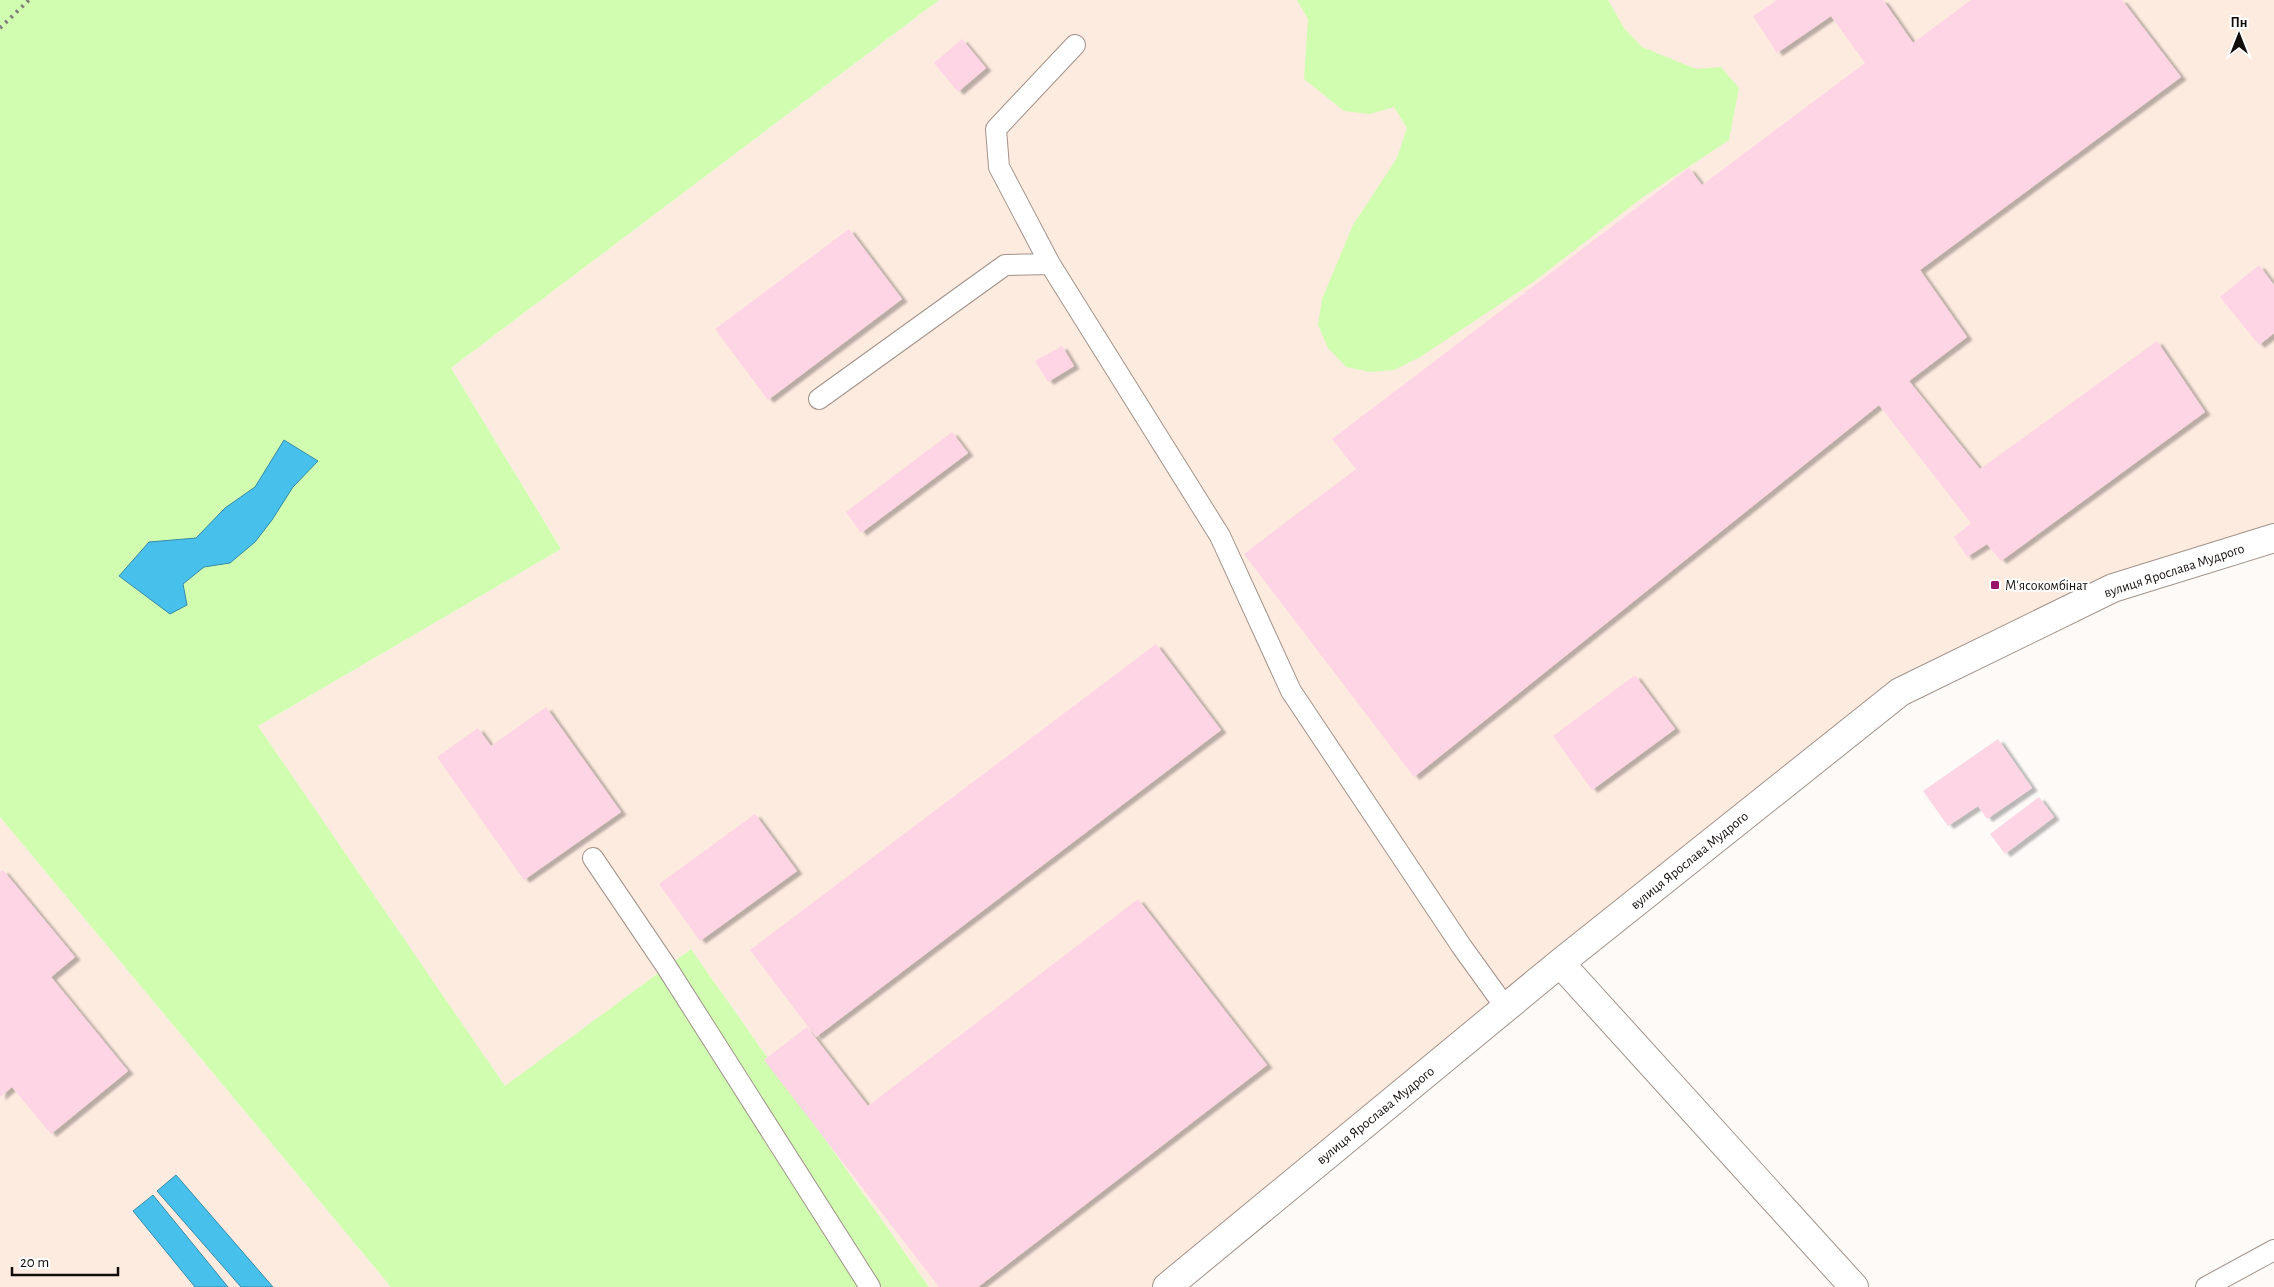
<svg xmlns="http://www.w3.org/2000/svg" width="2274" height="1287" viewBox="0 0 2274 1287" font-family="'Alegreya Sans',sans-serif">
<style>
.built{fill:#feebe0}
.green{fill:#d0fdb0}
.water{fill:#47c1eb;stroke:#378ba8}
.building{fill:#fed5e4;filter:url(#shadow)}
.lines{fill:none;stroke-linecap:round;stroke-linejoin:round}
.service-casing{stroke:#a19289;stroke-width:22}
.secondary-casing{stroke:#a19289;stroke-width:30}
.service{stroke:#fff;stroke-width:20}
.secondary{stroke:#fff;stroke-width:28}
.rail{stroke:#837f7c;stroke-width:4;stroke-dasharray:2.5 5;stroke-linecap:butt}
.poi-dot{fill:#96146b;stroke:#fff;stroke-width:2}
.labels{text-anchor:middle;stroke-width:4;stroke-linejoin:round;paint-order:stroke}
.street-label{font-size:14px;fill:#120d0a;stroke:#fff}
.poi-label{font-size:14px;fill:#120d0a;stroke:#fff;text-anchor:start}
</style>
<defs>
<filter id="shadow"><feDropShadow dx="5.5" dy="3" stdDeviation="1" flood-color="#0004"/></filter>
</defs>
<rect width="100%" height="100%" fill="#fdfaf8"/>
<path class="built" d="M939 0H2274V533L1891 691 1156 1287H929L691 949 505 1087 258 726 561 549 451 368Z
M0 817 391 1287H0Z"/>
<path class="green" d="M0 0H939L451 368 561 549 258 726 505 1086 691 949 929 1287H391L0 817Z
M1297 0H1608L1624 28 1642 47 1696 69 1721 67 1739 88 1729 140 1643 197 1532 283 1420 357 1394 370 1370 372 1346 367 1328 348 1318 325 1322 299 1353 225 1397 158 1407 128 1394 107 1370 114 1344 111 1304 79 1308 19Z"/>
<path class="water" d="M284 440 318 461 293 487 272 520 255 542 230 563 204 567 183 584 187 605 170 614 119 576 149 542 196 538 225 508 255 487Z
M176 1175 273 1287H241L157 1191Z
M153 1195 228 1287H195L133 1211Z"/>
<path class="building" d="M1777 0H1883L1913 43 1971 0H2122L2181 77 1920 270 1967 337 1909 381 1980 469 2157 341 2205 412 2001 561 1987 544 1967 557 1954 537 1971 523 1879 405 1414 777 1244 554 1356 469 1332 439 1689 168 1702 185 1865 63 1831 16 1777 53 1753 16Z
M962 39 986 68 958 92 934 63Z
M849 229 902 299 768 400 715 329Z
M2259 265 2274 285V333L2259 345 2220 297Z
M1062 346 1074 366 1048 382 1035 361Z
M952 432 968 453 861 533 846 512Z
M1156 644 1221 730 816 1037 750 950Z
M1635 675 1675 729 1592 790 1553 736Z
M546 707 621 812 524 880 437 757 478 728 491 746Z
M1998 739 2032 788 1987 819 1978 806 1948 826 1923 791Z
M2039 797 2054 817 2005 854 1990 834Z
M755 814 797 871 700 941 659 884Z
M3 870 75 957 51 977 128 1071 51 1134 12 1087 0 1097V872Z
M1138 899 1267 1065 978 1287H939L764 1060 807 1027 868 1106Z"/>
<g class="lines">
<g class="service-casing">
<path id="service" d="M1050 264 999 167 996 129 1075 45
M819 399 1005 265 1050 264 1220 536 1291 691 1462 947 1506 1008
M593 858 666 966 870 1287
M2206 1287 2274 1250"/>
</g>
<g class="secondary-casing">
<path id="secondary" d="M1560 963 1854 1287
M1167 1287 1560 963 1900 692 2113 588 2274 538"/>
</g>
<use href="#service" class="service"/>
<use href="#secondary" class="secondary"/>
<path class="rail" d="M0 28 29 0"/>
</g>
<rect class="poi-dot" x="1990" y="580" width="10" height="10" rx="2.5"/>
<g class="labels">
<g class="street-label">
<text transform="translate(2174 570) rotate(-18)" y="5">вулиця Ярослава Мудрого</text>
<text transform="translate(1689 860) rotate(-39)" y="5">вулиця Ярослава Мудрого</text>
<text transform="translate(1375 1115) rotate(-39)" y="5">вулиця Ярослава Мудрого</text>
</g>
<g class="poi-label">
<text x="2005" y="590">М'ясокомбінат</text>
</g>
</g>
<g transform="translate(2239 35)" stroke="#ffffff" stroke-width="4" paint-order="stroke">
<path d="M0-4L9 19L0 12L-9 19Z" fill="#120d0a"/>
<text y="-8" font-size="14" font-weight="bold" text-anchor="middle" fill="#120d0a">Пн</text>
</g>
<path d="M12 1267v8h106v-8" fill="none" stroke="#120d0a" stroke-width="2.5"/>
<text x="20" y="1267" font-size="15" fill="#120d0a" stroke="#ffffff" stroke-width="4" paint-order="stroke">20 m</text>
</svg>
